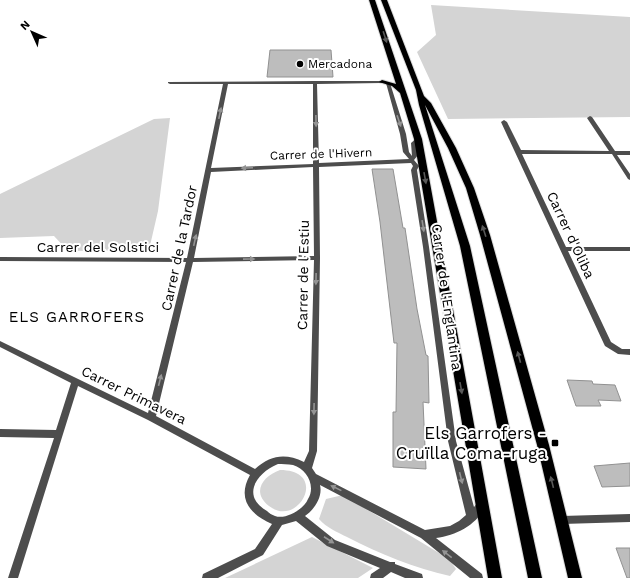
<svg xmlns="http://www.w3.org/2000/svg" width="630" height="578" viewBox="0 0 630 578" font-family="'Work Sans',sans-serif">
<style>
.green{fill:#d4d4d4}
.building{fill:#bdbdbd;stroke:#919191}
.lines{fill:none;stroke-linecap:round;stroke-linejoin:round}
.major-casing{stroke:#dbdbdb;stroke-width:2}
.minor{fill:#4d4d4d;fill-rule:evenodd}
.major{fill:#000;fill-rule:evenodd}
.oneway{fill:#595959}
.oneway2{fill:#949494}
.poi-dot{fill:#000;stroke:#fff;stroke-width:1.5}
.labels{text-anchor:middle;stroke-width:4;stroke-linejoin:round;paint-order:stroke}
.far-poi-label{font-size:12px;fill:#000;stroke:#fff;text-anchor:start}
.far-street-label{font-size:12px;fill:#000;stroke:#fff}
.street-label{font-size:14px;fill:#000;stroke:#fff}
.neighbourhood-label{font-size:15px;letter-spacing:1px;fill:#000;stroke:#fff}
.near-poi-label{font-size:17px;fill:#000;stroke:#fff;text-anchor:end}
</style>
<rect width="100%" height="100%" fill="#fff"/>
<path class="green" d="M431 5 630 17V117L448 119 417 52 436 35Z
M170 118 158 211 149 250 68 251 54 236 0 238V194L154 119Z
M280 470C330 470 298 529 269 506 251 492 263 476 280 470Z
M343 495 449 559 456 569 450 576C415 568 380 554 347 537 337 532 327 528 319 519L326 499Z
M312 537 373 568 358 578H225Z"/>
<path class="building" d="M270 50H331L333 77H267Z
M372 169H393L403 228H405L417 309 426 355 428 356 429 403 423 402 426 469 393 467V412H396L397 343H394L380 222Z
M567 380 592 381 593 384 615 385 621 401 598 400 601 406H576Z
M630 463V486L602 487 594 466Z
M616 548H630V578H627Z"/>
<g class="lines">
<g class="major-casing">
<path id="major" d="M369 0H375L422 139 502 578H488L414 139 400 93 392 86 379 82 382 80 396 84Z
M381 0H387L424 96 431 103 456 148 474 188 490 235 549 445 582 578H568L537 445 480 235 466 188 448 148 425 105 470 246 542 578H528L460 246 419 105 416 90Z"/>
</g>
<path class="minor" d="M315 81H382L384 82 382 83 317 84 319 163 409 159 403 152 400 134 386 83 388 82 390 83 406 134 409 152 412 156 411 143 418 137 421 139 417 143 418 155 414 160 419 166 417 170 429 247 456 441 474 507 478 502 481 501 484 502 486 505C477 525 457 535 436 538L482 574 483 578H470L421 538 320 485C323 497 314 510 305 516L335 540 390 562H395V564L422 574 423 578H405L391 572 383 578H370L371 574 380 568 327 546 296 521 282 525 263 555 218 578H202L203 574 255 549 272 524C249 514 237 498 250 475L148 420 78 386 18 578H8L54 438 0 437V429L56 430 71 383 0 347V341L148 413 186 262 0 261V257L187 258 223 84H170L168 83V82ZM228 84H313V164L211 168ZM411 163 413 166 411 170 423 247 448 441 466 515 459 521 450 526 425 530 316 474 312 468 317 451 320 258 319 167ZM313 167 314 256 194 258 211 172ZM314 260 309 451 304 462C285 453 271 455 255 469L156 416 193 262ZM278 464C282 464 288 464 293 465 307 469 316 486 308 499 304 509 286 520 275 516 272 515 269 513 267 511 241 496 256 473 278 464Z
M590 116 592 117 615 151H630V155H617L630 174V180L628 179 612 154H522L566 247H630V251H568L611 342 622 349H630V355L618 354 605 346 604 344 501 122 504 120 507 122 521 150 609 151 587 118Z
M630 514V522L562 524 559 523 557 520 559 517 562 516Z"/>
<use href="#major" class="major"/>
</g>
<defs><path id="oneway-solid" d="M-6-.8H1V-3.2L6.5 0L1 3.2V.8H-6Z"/></defs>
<g class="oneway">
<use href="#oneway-solid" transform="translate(385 37) rotate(72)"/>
<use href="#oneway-solid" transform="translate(425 178) rotate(80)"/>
<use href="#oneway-solid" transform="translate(484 231) rotate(-108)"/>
<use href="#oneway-solid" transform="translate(519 357) rotate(-105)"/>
<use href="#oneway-solid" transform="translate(461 388) rotate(80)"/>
<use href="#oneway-solid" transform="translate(552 482) rotate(-104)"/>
</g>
<g class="oneway2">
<use href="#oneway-solid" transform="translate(220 113) rotate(-78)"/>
<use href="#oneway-solid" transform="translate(316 121) rotate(89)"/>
<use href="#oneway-solid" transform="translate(399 121) rotate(71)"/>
<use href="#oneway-solid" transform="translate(247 168) rotate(177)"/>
<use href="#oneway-solid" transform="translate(423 226) rotate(81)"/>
<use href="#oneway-solid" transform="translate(195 240) rotate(-77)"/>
<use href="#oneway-solid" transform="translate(249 259) rotate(-1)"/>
<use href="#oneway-solid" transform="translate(316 279) rotate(91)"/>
<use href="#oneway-solid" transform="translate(160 380) rotate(-76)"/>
<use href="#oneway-solid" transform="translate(314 409) rotate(91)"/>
<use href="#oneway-solid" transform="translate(461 478) rotate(76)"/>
<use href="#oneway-solid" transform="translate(336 488) rotate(-154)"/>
<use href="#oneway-solid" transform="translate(329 540) rotate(33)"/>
<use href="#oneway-solid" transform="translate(447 554) rotate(-142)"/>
</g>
<g class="poi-dot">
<circle cx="300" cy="64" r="4"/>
<rect x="551" y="439" width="8" height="8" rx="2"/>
</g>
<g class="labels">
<g class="far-poi-label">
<text x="308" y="68">Mercadona</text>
</g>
<g class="far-street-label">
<text transform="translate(321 154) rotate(-2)" y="4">Carrer de l'Hivern</text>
</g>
<g class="street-label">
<text transform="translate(571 235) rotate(65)" y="5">Carrer d'Oliba</text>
<text x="98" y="252">Carrer del Solstici</text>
<text transform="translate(179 248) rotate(-78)" y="5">Carrer de la Tardor</text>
<text transform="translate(303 275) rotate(-89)" y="5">Carrer de l'Estiu</text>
<text transform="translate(447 297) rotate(82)" y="5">Carrer de l'Englantina</text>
<text transform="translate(134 395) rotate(26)" y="5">Carrer Primavera</text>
</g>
<g class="neighbourhood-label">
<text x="77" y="322">ELS GARROFERS</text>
</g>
<g class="near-poi-label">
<text x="547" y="439">Els Garrofers -<tspan x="547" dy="20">Cruïlla Coma-ruga</tspan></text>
</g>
</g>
<g transform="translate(32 32) rotate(315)" stroke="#ffffff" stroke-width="3" paint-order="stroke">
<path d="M0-3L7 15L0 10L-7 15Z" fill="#000000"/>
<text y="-6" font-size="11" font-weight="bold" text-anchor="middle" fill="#000000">N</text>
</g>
</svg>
